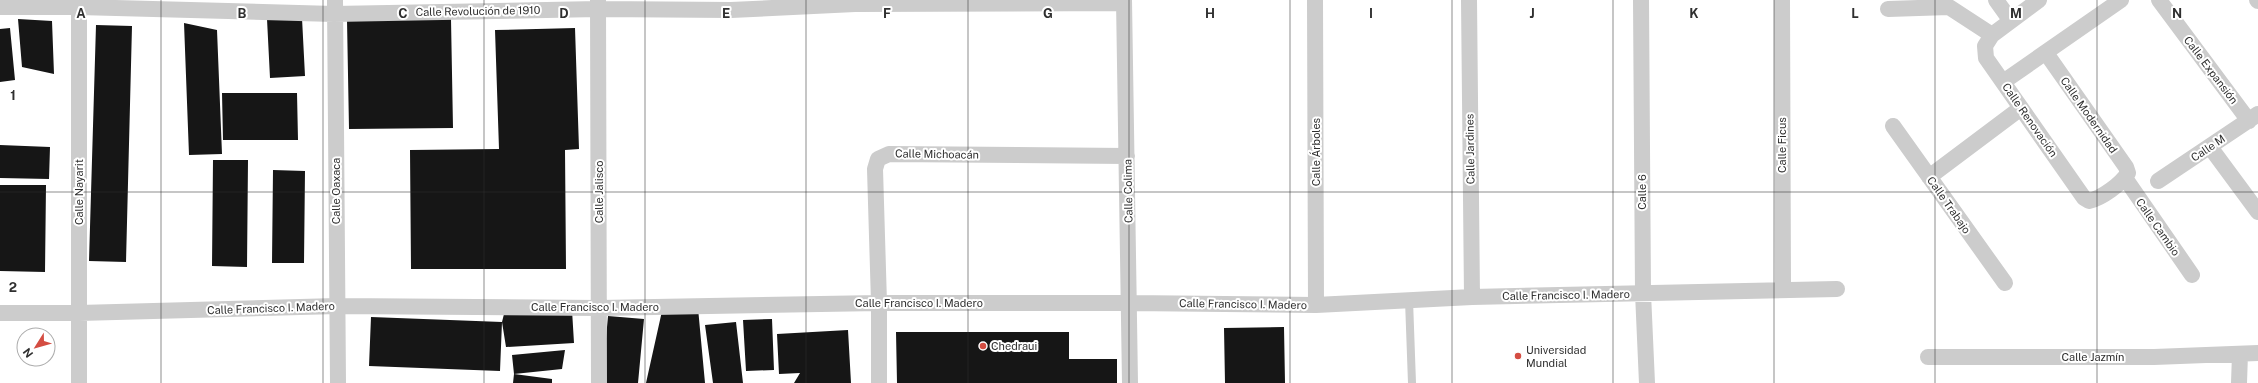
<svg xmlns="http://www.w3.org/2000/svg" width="2258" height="383" viewBox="0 0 2258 383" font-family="'Public Sans',sans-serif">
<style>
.building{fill:#161616}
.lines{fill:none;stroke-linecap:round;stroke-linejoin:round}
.lane{stroke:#ccc;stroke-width:8}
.street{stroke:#ccc;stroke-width:16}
.grid{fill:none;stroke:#2f2f2f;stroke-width:1;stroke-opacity:0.55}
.poi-dot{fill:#d44d42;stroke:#fff;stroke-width:1.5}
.labels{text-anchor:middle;stroke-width:4;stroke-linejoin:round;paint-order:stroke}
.street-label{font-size:11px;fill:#2f2f2f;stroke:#fff}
.poi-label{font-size:11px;fill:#2f2f2f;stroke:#fff;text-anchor:start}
.grid-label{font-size:13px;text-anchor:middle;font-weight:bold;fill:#2f2f2f;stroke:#fff;stroke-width:4;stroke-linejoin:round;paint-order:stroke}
</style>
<rect width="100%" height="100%" fill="#fff"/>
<path class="building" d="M302 18 305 76 270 78 267 19Z
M18 19 52 21 54 74 22 67Z
M451 19 453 128 349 129 347 20Z
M184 23 217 30 222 154 189 155Z
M96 25 132 26 126 262 89 261Z
M10 28 15 80 0 82V29Z
M575 28 579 149 565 150 566 269H411L410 150 499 149 495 30Z
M222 93H297L298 140H223Z
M0 145 50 147 49 179 0 178Z
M213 160H248L247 267 212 266Z
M273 170 305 171 304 263H272Z
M0 185H46L45 272 0 271Z
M698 308 705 383H646L662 311Z
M572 310 574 343 506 347 502 322 504 314Z
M608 316 644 319 638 383H602Z
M371 317 502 322 500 371 369 366Z
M772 319 774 370 746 371 743 320Z
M736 322 743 383H713L705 325Z
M1284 327 1285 383H1225L1224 328Z
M848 330 851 383H794L800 373 779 374 777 334Z
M896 332H1069V359H1117V383H897Z
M565 350 562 369 514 374 512 355Z
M514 374 552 379V383H513Z"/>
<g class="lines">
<path class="lane" d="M1409 300 1412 383"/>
<path class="street" d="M335 0 338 383
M598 0 599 383
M1124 0 1130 383
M1315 0 1316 305
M1469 0 1472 297
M1641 0 1643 293 1647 383
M1782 0 1783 290
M1996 0 2011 21
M2039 0 1992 35 1985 46 1986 58 2084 198 2089 201C2102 198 2121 184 2128 173L2126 167 2046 53
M2159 0 2249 121
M2257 0 2258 1
M0 7H79L334 14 598 9 731 10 855 4 1124 3
M1888 9 1949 7 1992 35
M2003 82 2121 0
M1893 126 2005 283
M2210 147 2258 212
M1929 177 2021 108
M2125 178 2192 275
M2158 181 2258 114
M0 313H79L337 306 600 308 879 303H1130L1316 305 1472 297 1837 289
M1928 357H2154L2258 353
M79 383V0
M879 383V303L875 169 878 159 889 154 1127 156
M2239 383 2240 354"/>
</g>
<path class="grid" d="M161 0V383M323 0V383M484 0V383M645 0V383M806 0V383M968 0V383M1129 0V383M1290 0V383M1452 0V383M1613 0V383M1774 0V383M1935 0V383M2097 0V383M0 192H2258"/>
<g class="poi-dot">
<circle cx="983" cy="346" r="4"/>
<circle cx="1518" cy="356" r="4"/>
</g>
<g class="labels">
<g class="street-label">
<text transform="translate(478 11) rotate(-1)" y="4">Calle Revolución de 1910</text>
<text transform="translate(2211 70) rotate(53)" y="4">Calle Expansión</text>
<text transform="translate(2089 115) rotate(55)" y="4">Calle Modernidad</text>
<text transform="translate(2030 120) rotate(55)" y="4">Calle Renovación</text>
<text transform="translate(1782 145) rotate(-90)" y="4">Calle Ficus</text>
<text transform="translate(2208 148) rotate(-34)" y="4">Calle M</text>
<text transform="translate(1470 149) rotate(-91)" y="4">Calle Jardines</text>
<text transform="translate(1316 152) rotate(-90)" y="4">Calle Árboles</text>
<text transform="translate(937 154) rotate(1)" y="4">Calle Michoacán</text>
<text transform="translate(336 191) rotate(-90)" y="4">Calle Oaxaca</text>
<text transform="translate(1128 191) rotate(-91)" y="4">Calle Colima</text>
<text transform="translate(79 192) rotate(-90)" y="4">Calle Nayarit</text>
<text transform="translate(599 192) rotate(-90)" y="4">Calle Jalisco</text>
<text transform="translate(1642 192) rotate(-90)" y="4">Calle 6</text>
<text transform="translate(1949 205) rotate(55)" y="4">Calle Trabajo</text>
<text transform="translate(2158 227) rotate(55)" y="4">Calle Cambio</text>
<text transform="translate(1566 295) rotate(-1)" y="4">Calle Francisco I. Madero</text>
<text x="919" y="307">Calle Francisco I. Madero</text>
<text transform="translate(1243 304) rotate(1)" y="4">Calle Francisco I. Madero</text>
<text x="595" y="311">Calle Francisco I. Madero</text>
<text transform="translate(271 308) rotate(-2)" y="4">Calle Francisco I. Madero</text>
<text x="2093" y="361">Calle Jazmín</text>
</g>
<g class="poi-label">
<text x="991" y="350">Chedraui</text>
<text x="1526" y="354">Universidad<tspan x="1526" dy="13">Mundial</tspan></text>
</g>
</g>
<g class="grid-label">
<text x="81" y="18">A</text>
<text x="242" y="18">B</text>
<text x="403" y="18">C</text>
<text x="564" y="18">D</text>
<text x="726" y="18">E</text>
<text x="887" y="18">F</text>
<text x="1048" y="18">G</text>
<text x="1210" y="18">H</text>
<text x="1371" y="18">I</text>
<text x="1532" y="18">J</text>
<text x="1694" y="18">K</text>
<text x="1855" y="18">L</text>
<text x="2016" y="18">M</text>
<text x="2177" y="18">N</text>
<text x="13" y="100">1</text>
<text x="13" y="292">2</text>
</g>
<g transform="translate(36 347) rotate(233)"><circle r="19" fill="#ffffff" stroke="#acacac"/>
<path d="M0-3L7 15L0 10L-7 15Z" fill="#d44d42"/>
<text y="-6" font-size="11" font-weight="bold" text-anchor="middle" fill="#2f2f2f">N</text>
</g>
</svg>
